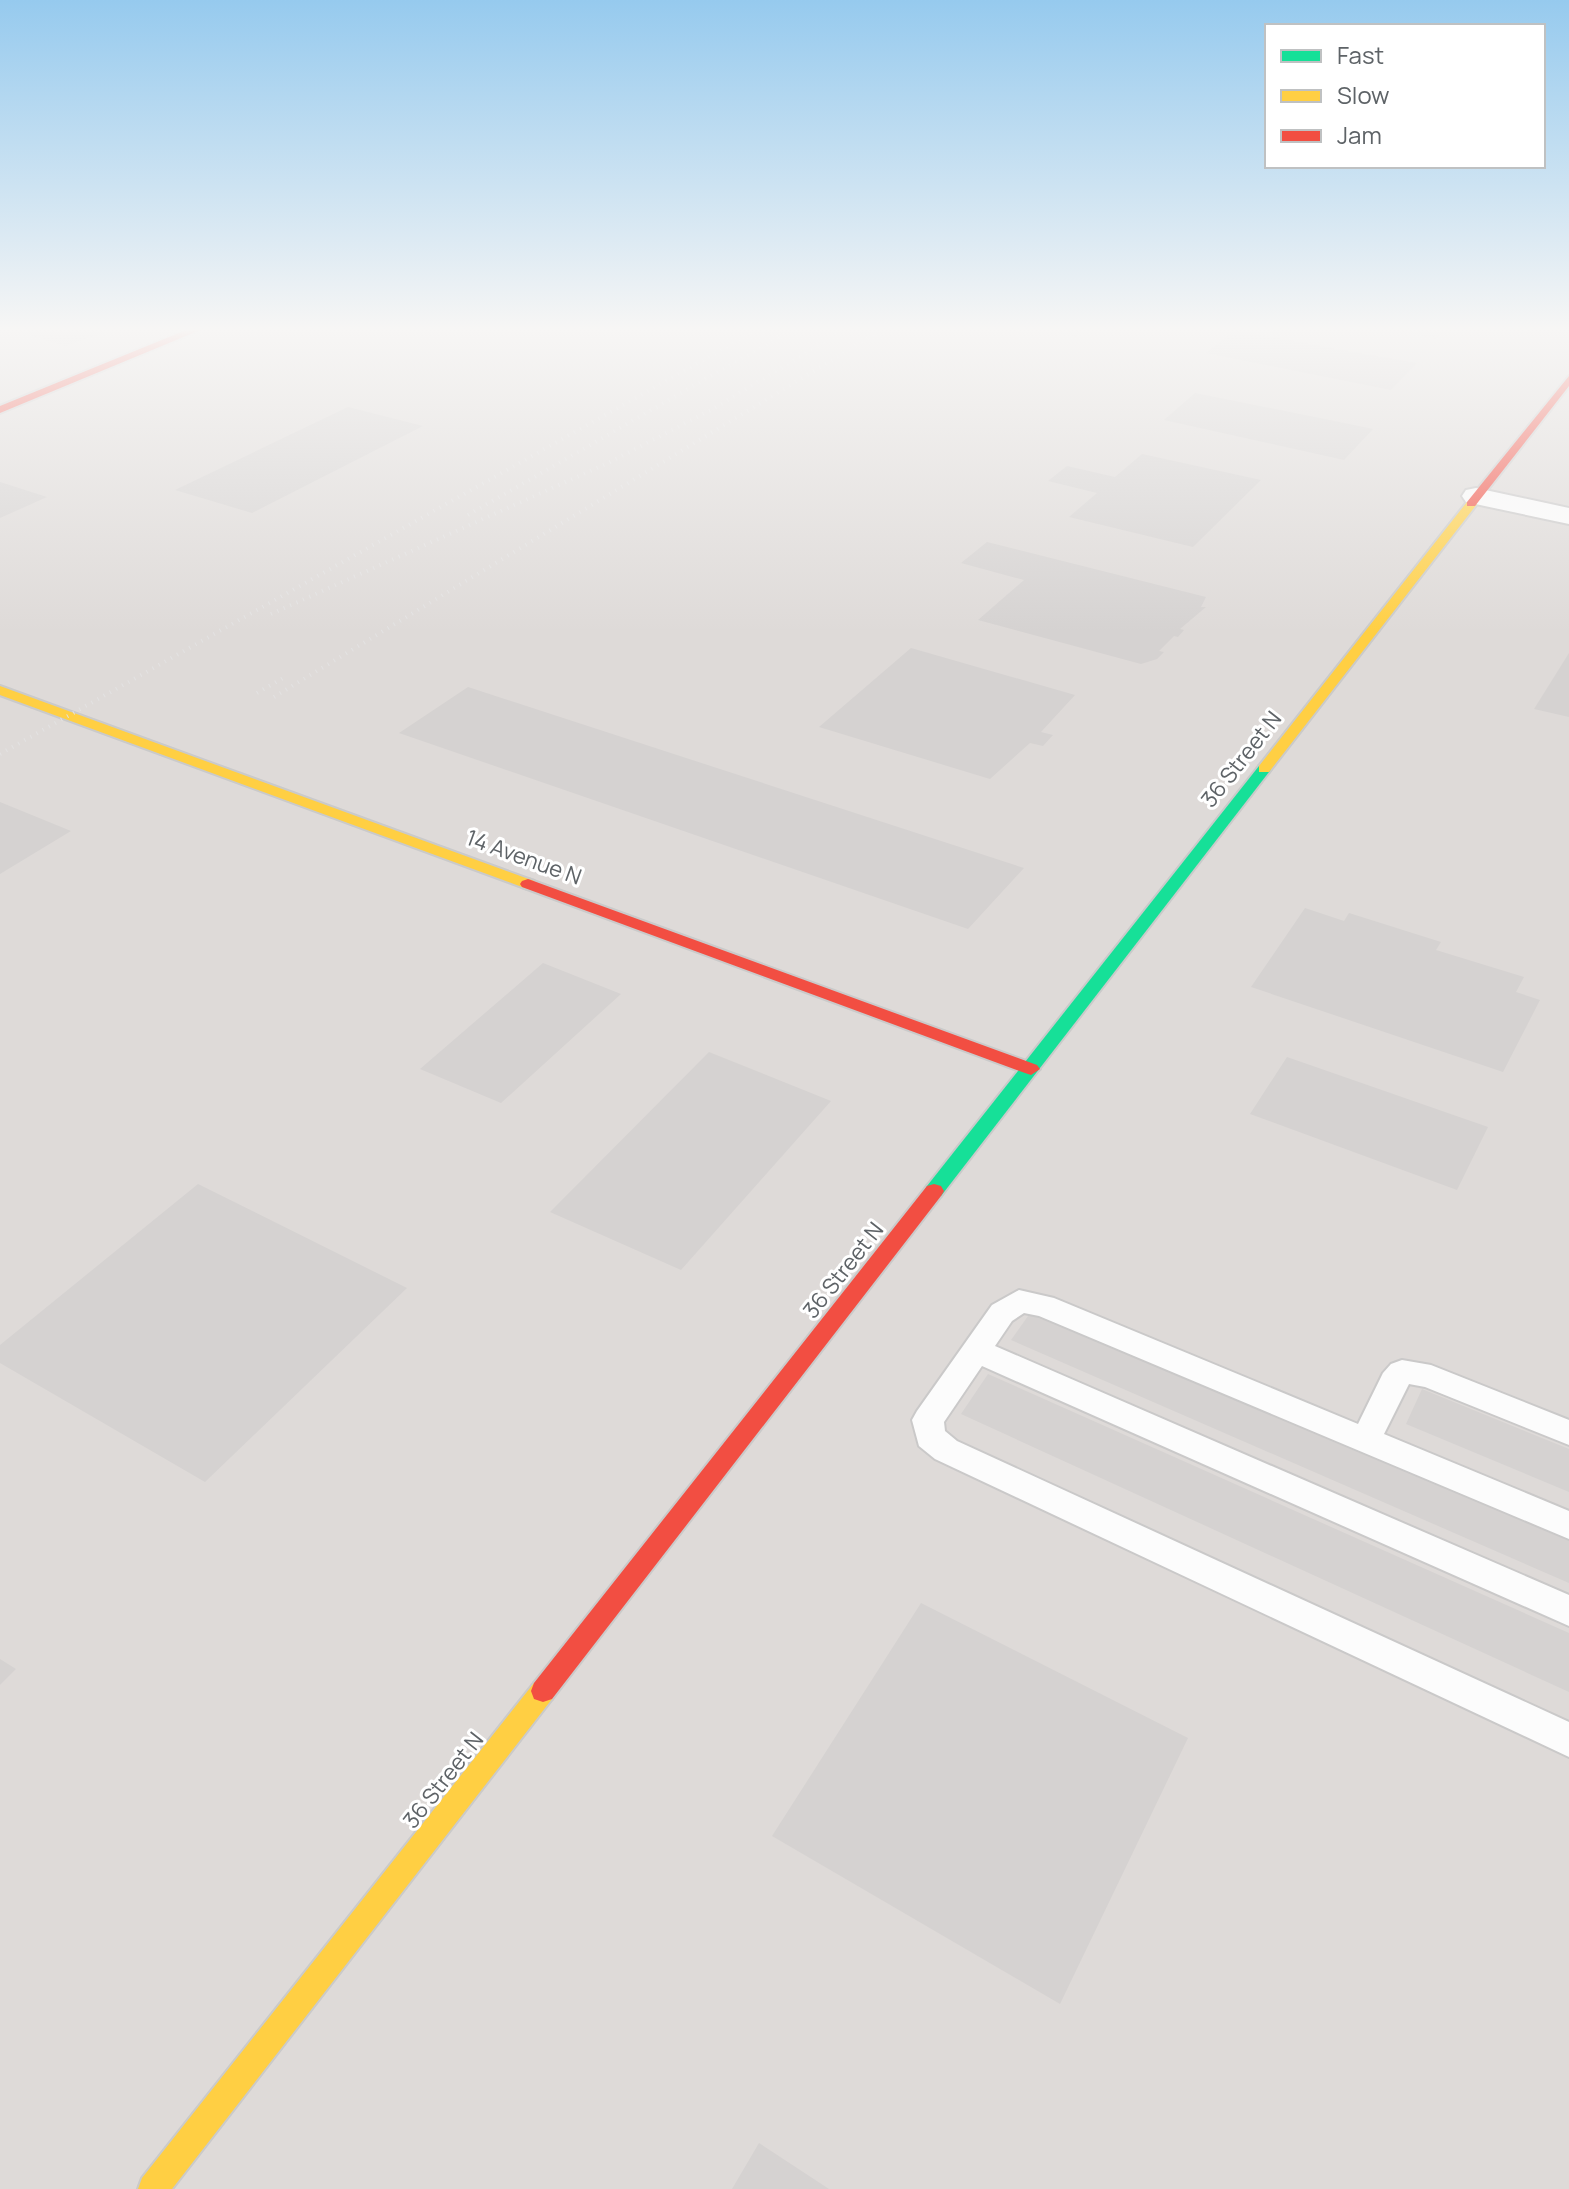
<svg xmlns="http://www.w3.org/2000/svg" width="1569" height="2189" viewBox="0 0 1569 2189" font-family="Manrope,sans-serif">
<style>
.industrial{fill:#dedad8}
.building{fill:#d5d2d1}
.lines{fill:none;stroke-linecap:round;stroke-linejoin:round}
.lane-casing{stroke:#cac9c9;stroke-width:4}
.street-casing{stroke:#cac9c9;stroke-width:4}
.fast-casing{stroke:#cacaca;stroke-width:4}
.slow-casing{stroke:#cacaca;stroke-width:4}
.jam-casing{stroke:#cacaca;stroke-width:4}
.lane{fill:#fcfcfc;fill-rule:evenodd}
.street{fill:#fcfcfc;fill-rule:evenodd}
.fast{fill:#16e098;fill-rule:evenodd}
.slow{fill:#ffcf43;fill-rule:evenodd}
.jam{fill:#f24e42;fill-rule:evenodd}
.rail{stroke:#e3e2e2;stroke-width:4;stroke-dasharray:1 6;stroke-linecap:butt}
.labels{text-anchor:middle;stroke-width:6;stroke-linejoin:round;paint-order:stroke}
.street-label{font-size:22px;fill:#5e6367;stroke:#fff}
</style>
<rect width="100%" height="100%" fill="#eeebe8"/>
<path class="industrial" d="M0 326H1569V2189H0Z"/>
<path class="building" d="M0 326H112L118 328 65 346Z
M1028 326H1092L1076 337Z
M1376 326H1448L1436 339Z
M1235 330 1336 349 1417 363 1391 390 1206 353Z
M1195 393 1305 415 1373 429 1344 460 1164 420Z
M348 407 423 426 252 513 175 490Z
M1142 454 1261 480 1193 547 1069 517 1097 493 1048 481 1067 466 1115 477Z
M0 482 47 497 0 518Z
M987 542 1206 597 1201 607H1206L1180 629 1184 630 1178 637 1174 636 1159 651 1164 652 1157 659 1141 664 978 620 1024 580 961 563Z
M911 648 1075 695 1041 732 1053 735 1043 746 1030 743 990 779 819 727Z
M1569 653V717L1534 709Z
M468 687 1024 868 968 929 399 733Z
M0 802 71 831 0 874Z
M1305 908 1344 921 1349 913 1441 942 1436 950 1524 977 1516 992 1540 1000 1503 1072 1251 987Z
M543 963 621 994 501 1103 420 1069Z
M709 1052 831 1101 681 1270 550 1212Z
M1287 1057 1488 1127 1457 1190 1250 1114Z
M198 1184 407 1288 205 1482 0 1363V1345Z
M1033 1309 1569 1536V1583L1011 1340Z
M988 1374 1569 1633V1692L961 1414Z
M1422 1389 1569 1449V1492L1406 1424Z
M921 1603 1188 1738 1060 2004 772 1836Z
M0 1659 16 1669 0 1685Z
M759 2143 829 2189H732Z"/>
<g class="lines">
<g class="lane-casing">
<path id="lane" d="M1019 1290 1054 1298 1358 1424 1383 1373 1391 1364 1402 1360 1431 1365 1569 1420V1445L1425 1387 1409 1384 1384 1434 1569 1511V1539L1039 1316 1024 1313 1012 1321 995 1346 1569 1595V1626L982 1366 944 1422 945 1431 957 1441 1569 1722V1757L935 1459 919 1446 912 1420 917 1411 992 1305Z"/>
</g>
<g class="street-casing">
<path id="street" d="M1476 488 1569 508V524L1466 502 1462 496 1466 490Z"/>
</g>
<g class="fast-casing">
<path id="fast" d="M1264 765 1271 769 1269 772 941 1196H927L924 1191 927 1186 1259 766Z"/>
</g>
<g class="slow-casing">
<path id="slow" d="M1467 502 1477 504 1269 772H1259V766Z
M0 686 534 881 536 884 528 889 522 887 0 695Z
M543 1680 552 1683 555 1691 552 1699 172 2189H138L142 2178 534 1683Z"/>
</g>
<g class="jam-casing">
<path id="jam" d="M196 326H210L0 413V406Z
M1569 376V386L1475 506H1467V502Z
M528 879 1037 1065 1040 1069 1031 1075 1025 1073 522 887 520 884 522 881Z
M934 1184 941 1186 944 1191 941 1196 552 1699 543 1702 534 1699 531 1691 534 1683 927 1186Z"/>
</g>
<use href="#lane" class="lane"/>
<use href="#street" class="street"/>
<use href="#fast" class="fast"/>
<use href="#slow" class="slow"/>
<use href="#jam" class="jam"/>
<path class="rail" d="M468 515 798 326
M271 614 608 463 711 410 851 326
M257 693 285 677
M274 697 888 326
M0 754 764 326"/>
</g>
<linearGradient id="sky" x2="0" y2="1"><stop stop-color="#96caee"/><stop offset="0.52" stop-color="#f7f6f5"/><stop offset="1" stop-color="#f7f6f5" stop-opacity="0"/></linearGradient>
<rect width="1569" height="633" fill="url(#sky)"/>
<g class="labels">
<g class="street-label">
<text transform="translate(1241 759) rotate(-52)" y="8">36 Street N</text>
<text transform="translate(524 857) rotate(20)" y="8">14 Avenue N</text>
<text transform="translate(843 1270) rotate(-52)" y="8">36 Street N</text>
<text transform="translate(443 1780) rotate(-52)" y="8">36 Street N</text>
</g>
</g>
<rect x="1265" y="24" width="280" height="144" fill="#ffffff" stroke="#bfc1c2" stroke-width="2"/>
<rect x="1281" y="50" width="40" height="12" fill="#16e098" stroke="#bfc1c2" stroke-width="2"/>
<text x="1337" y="64" font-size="24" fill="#5e6367">Fast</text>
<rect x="1281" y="90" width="40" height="12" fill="#ffcf43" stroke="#bfc1c2" stroke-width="2"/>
<text x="1337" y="104" font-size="24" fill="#5e6367">Slow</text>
<rect x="1281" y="130" width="40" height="12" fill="#f24e42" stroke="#bfc1c2" stroke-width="2"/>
<text x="1337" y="144" font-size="24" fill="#5e6367">Jam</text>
</svg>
